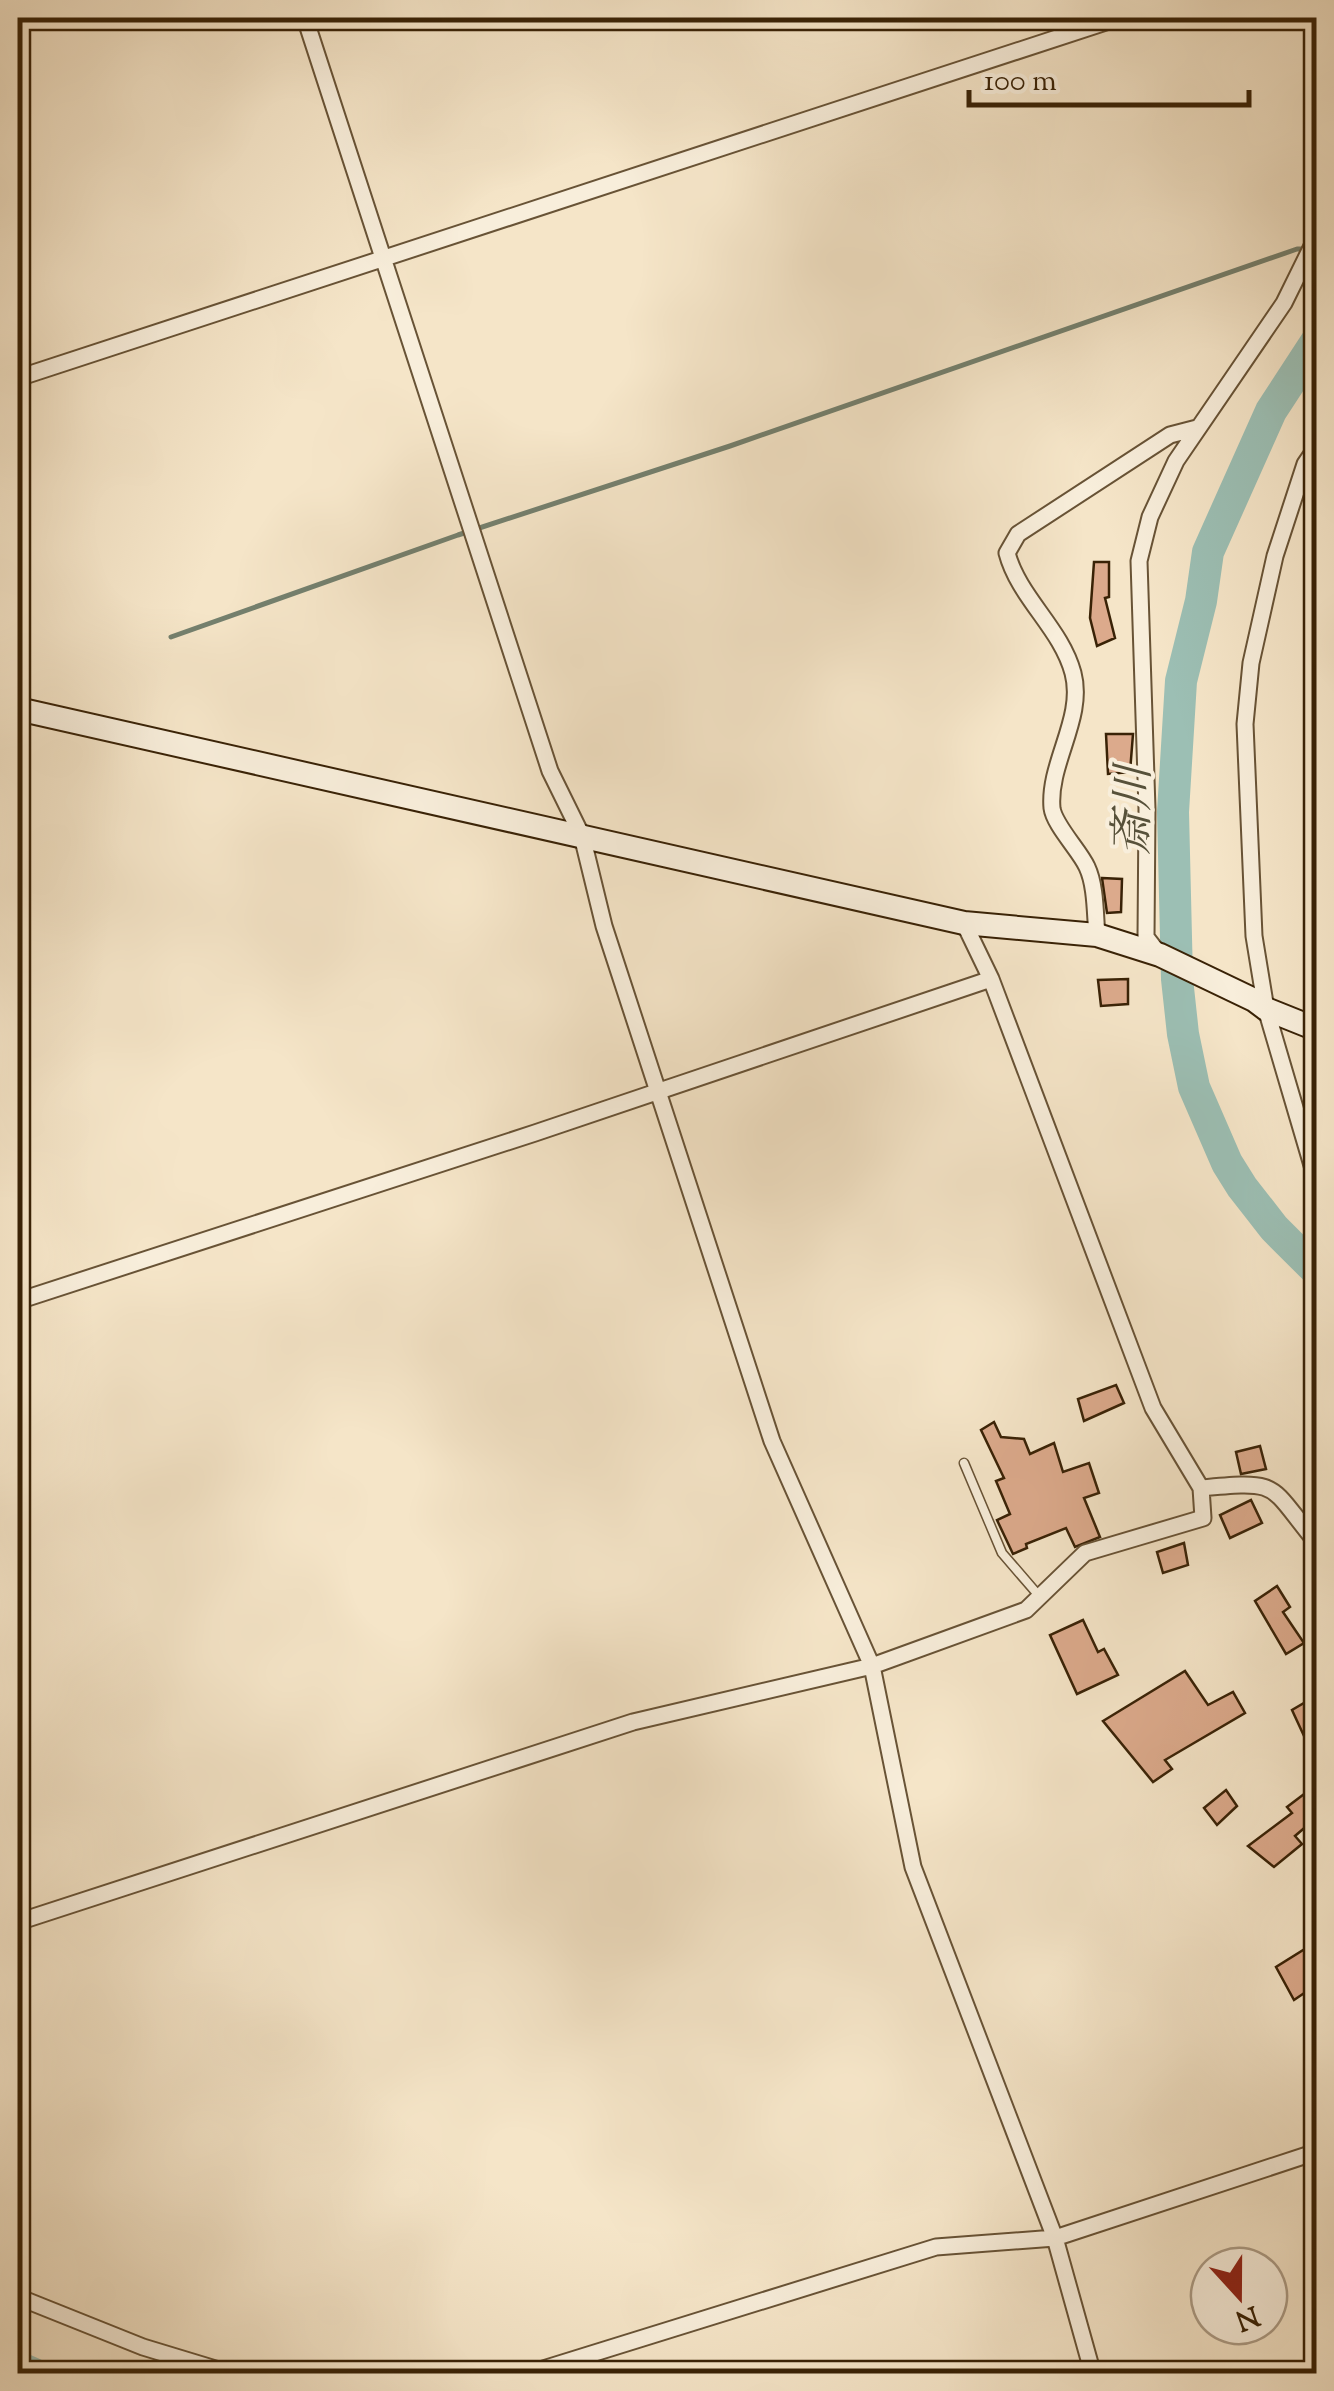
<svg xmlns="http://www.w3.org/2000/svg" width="1334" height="2391" viewBox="0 0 1334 2391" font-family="'Sorts Mill Goudy','Noto Serif JP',serif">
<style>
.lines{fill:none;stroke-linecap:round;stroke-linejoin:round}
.stream{stroke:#74806e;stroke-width:5}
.river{stroke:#9cbfb4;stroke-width:32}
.building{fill:#dcaa8c;stroke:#392206;stroke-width:2.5}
.lane-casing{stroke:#685336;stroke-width:11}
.street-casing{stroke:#685336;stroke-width:19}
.secondary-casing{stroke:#392206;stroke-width:26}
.lane{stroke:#f8eedb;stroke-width:8}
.street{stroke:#f8eedb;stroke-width:15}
.secondary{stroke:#f8eedb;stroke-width:22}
.labels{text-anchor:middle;stroke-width:8;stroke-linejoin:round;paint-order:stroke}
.water-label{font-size:45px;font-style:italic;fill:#57513a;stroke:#f8eedb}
</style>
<rect width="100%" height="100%" fill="#f5e5c8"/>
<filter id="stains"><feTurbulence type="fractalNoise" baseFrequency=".002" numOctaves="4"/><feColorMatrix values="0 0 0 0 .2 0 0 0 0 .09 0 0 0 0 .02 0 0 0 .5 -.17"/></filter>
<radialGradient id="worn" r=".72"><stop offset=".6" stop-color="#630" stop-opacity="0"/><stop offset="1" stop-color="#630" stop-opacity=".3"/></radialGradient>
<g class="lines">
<path class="stream" d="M171 637 458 535 730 446 1297 249H1308"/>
<path class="river" d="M1316 342 1271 411 1208 552 1201 601 1181 681 1173 812 1177 979 1183 1034 1194 1087 1227 1163 1242 1187 1274 1228 1316 1270
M18 2367 34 2374"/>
</g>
<path class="building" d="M1094 562H1109V597L1105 598 1115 638 1097 646 1090 618Z
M1106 734H1133L1130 772 1108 774Z
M1102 878 1122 879 1121 912 1107 913Z
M1128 979V1004L1101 1006 1098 980Z
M1116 1385 1124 1403 1084 1421 1078 1399Z
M994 1422 1001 1437 1024 1439 1030 1454 1054 1443 1063 1472 1089 1463 1099 1493 1084 1498 1100 1537 1075 1547 1066 1528 1026 1544 1027 1548 1013 1554 997 1520 1010 1514 996 1481 1004 1478 981 1430Z
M1260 1446 1266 1469 1241 1474 1236 1452Z
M1251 1500 1262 1523 1230 1538 1220 1515Z
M1184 1543 1188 1565 1163 1573 1157 1552Z
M1277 1586 1290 1607 1283 1612 1304 1643 1286 1654 1255 1601Z
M1083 1620 1098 1652 1104 1649 1118 1675 1077 1694 1050 1635Z
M1185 1671 1208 1705 1233 1692 1245 1713 1165 1760 1172 1769 1153 1782 1103 1721Z
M1316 1696V1728L1304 1736 1292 1710Z
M1316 1785V1818L1295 1836 1302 1844 1274 1867 1248 1846 1292 1813 1287 1807Z
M1226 1790 1237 1806 1217 1825 1204 1808Z
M1316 1942V1985L1294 2000 1276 1967Z"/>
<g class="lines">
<g class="lane-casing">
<path id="lane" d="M964 1463 1002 1553 1040 1597"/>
</g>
<g class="street-casing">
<path id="street" d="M305 18 550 771 582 836 604 926 772 1441 872 1666 913 1867 1055 2238 1093 2374
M18 378 1118 18
M1316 448 1305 464 1275 556 1251 663 1245 724 1254 936 1266 1009 1316 1179
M1097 935C1095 915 1096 886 1087 867 1080 851 1054 825 1052 808 1048 763 1085 718 1073 673 1061 628 1019 598 1007 553L1018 534 1170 435 1197 428
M1160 955 1146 937 1147 809 1139 561 1150 517 1176 461 1284 303 1316 238
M18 1301 535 1133 991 979
M1201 1488C1282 1480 1268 1484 1316 1542
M18 1922 633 1722 872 1666 1026 1610 1085 1553 1203 1518 1201 1488 1153 1408 991 979 964 923
M18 2297 143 2347 232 2374
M527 2374 936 2247 1055 2238 1316 2152"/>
</g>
<g class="secondary-casing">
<path id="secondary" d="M18 709 964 923 1097 935 1160 955 1254 1000 1266 1009 1316 1029"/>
</g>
<use href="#lane" class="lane"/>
<use href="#street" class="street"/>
<use href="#secondary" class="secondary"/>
</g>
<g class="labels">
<g class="water-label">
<text transform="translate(1131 811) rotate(-89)" y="16">斎川</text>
</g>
</g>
<rect width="1334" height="2391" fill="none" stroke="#f5e5c8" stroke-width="60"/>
<rect x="20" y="20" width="1294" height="2351" fill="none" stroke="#392206" stroke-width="5"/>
<rect x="30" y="30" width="1274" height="2331" fill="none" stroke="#392206" stroke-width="2.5"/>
<g transform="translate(1239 2296) rotate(159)"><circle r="48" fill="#f8eedb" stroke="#ac9c86" stroke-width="2.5"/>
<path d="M0-8L18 38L0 25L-18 38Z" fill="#8f2418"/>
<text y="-15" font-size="28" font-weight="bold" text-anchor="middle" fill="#392206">N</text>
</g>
<path d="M969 90v15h280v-15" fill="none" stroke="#392206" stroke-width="5"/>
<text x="984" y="90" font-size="30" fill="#392206" stroke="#f8eedb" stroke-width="8" paint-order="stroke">100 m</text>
<rect width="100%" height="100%" filter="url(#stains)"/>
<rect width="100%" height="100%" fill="url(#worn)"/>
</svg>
